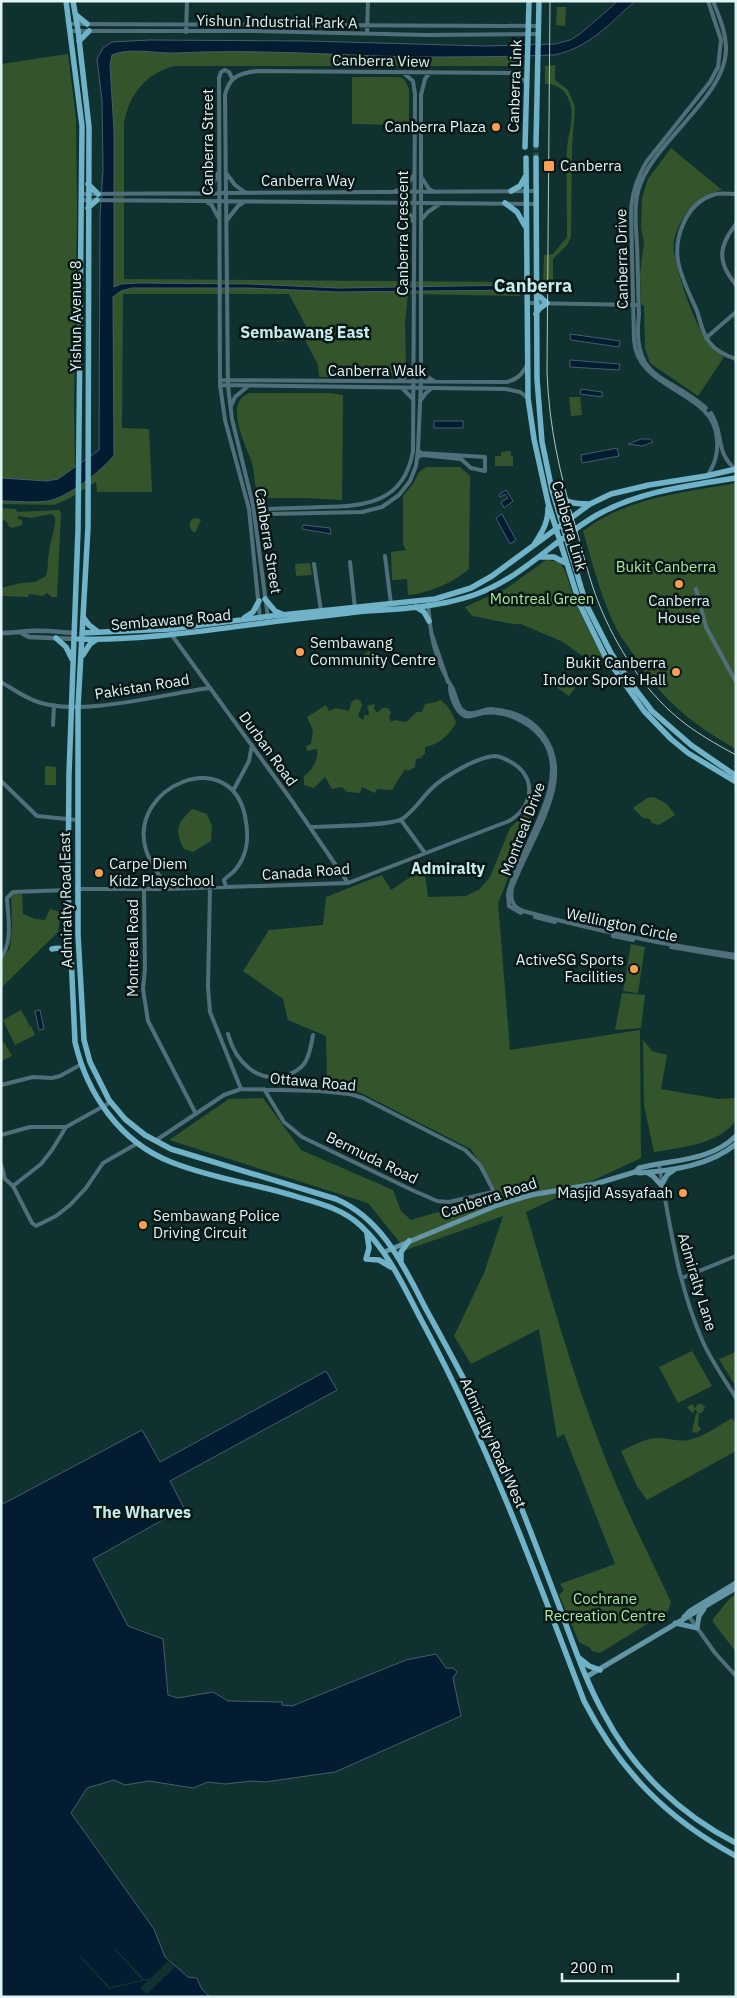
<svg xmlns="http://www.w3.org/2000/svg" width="737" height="1998" viewBox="0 0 737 1998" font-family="'IBM Plex Sans',sans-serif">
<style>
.green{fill:#34552b}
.water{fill:#031c31;stroke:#465d6b}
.pier{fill:#0f3231}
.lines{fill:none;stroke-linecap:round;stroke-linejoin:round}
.primary-tunnel{stroke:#2e4f4e;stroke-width:5.5;stroke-dasharray:5.5 3;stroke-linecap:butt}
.minor{stroke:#506f7a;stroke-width:4}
.tertiary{stroke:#506f7a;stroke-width:4.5}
.secondary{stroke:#6395a5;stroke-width:5}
.primary{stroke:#70b2c7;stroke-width:5.5}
.rail{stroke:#aec5c4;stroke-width:1}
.poi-dot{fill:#fb9e52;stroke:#091717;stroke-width:2}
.labels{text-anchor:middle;stroke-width:5;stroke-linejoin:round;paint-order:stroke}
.street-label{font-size:15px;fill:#e1f4f3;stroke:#091717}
.poi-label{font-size:15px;fill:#e1f4f3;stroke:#091717;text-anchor:end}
.park-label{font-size:15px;fill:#ace79c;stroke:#091717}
.neighbourhood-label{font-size:16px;font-weight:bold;fill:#c5ecea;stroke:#091717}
.quarter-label{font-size:18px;font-weight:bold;fill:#c5ecea;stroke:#091717}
</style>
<rect width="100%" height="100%" fill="#0f3231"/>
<path class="green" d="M557 7H566L565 26 556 25Z
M114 47 523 50V66H175C146 73 129 94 124 123V279L519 282 520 296 408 294 405 323 406 364 401 372 393 376 319 377 318 365 306 342V326L289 294H123L122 428 149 429 152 492H97L96 482 70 498 54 505 1 504V493L54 494 108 446 102 61Z
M68 54 76 119 77 211 74 403 75 467 59 479 47 481 1 478V64Z
M555 65V80L568 90 575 107 572 147 571 237 567 245 553 259V286H543L544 255 553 254 567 237V230C567 203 566 176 567 149 568 134 575 117 570 103 567 91 557 83 545 84V66Z
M352 77H398L404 79 409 89V125L352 124Z
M671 148 722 190C697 197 681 214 674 240 670 259 694 321 705 338 710 346 716 352 724 357L698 396 650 363 645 348 644 306 641 304 640 274 644 243 641 228 642 198 648 179Z
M278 325 281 327 288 340 277 342 275 338 277 333 274 329V326Z
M250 393H330L343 395 342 500 307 498H268L259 494C253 484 255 474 252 463 247 447 222 401 250 393Z
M569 397H580L582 415 571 416Z
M511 451V456H513V466H495V456H501V452Z
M426 467H460L470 476 469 569C453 583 429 593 408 595L407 579 392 580 391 552 406 550 403 545V496L413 484 419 472Z
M736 483V749C689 723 657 695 629 648 623 640 617 631 613 622 600 593 592 562 583 531 628 497 682 493 736 483Z
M1 508 16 509 17 512 59 510 61 513 57 597H52L47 593 43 596 29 594 28 597 1 596V588L21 583 35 582 46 576C49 568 47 561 49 553 50 540 56 530 55 517L51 514 31 518 18 516V519L22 520V525L12 528 8 526 7 522 1 519Z
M197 518 201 520 195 533C189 529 188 525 192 519Z
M546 560 560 562 566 573 575 602 605 662 596 666 563 642 521 624C514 626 483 617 472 616L465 607 507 588Z
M310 563 312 575 296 576 295 564Z
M369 651 374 654V664L366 663 361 656Z
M561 678 575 688 569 696 555 686Z
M355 699 360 700 362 705 358 716 363 720 365 714 368 716 369 713 367 706 375 704 374 708 377 713 382 708H388L391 713 389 717 391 722 394 720 406 722 417 712H422L425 704 436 702 440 700C448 705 453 714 456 723 448 736 440 744 425 747V753L421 758 416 759 415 767 408 771 405 769 392 790 377 789 375 793 362 787 360 793 347 792 342 787 332 789 325 777 314 788 304 785V776C312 771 319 759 317 749L307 751 306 746 311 744 313 730 307 717 326 705 329 711 336 708 349 711 351 703Z
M45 766 56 767V785H45Z
M654 797 667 804 675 815 659 825 652 823 650 819 643 818 633 808 647 798Z
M192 809 207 814 212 826 211 841 193 852 184 849C174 829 177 824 192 809Z
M526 813H534L498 903 510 1050 640 1030 641 1158 526 1212C549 1291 571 1370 601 1447 621 1500 647 1551 671 1602L668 1611 600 1653 592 1651 589 1647 579 1642 559 1595 564 1590 560 1584 615 1564 564 1434 557 1438 539 1329 471 1364 454 1336 484 1273 503 1216 406 1250 368 1203 169 1140 229 1099 263 1098 301 1150 393 1190 401 1211 411 1220 498 1194 471 1149 361 1093 327 1083 326 1036 288 1020 283 999 243 971 269 930 323 925 326 897 382 875 391 890 412 876V867L422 866 425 874 428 897 466 896 480 889 490 877 510 828Z
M11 894H22L23 914 35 919 45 920 50 909 61 912 58 932 1 988V962L10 948 12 925Z
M631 944 645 947 638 993 623 991Z
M622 993 645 995 641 1028 615 1030Z
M21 1010 30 1026 26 1028 31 1026 35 1035 15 1045 3 1020Z
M643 1040 652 1051 667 1055 661 1089 719 1099 736 1098C736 1104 737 1116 735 1121 721 1144 678 1148 654 1152L644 1105Z
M4 1042 12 1056 1 1061V1043Z
M692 1351 712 1386 678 1403 659 1367Z
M736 1352V1387L719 1359Z
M692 1404 695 1408 698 1404H702L705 1407 702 1413H698L695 1409 693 1413 691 1412 687 1407Z
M696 1413 699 1414 698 1425 701 1429 697 1433 692 1431Z
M732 1418 736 1425V1451L647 1500 637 1486 621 1451C632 1446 645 1438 658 1438 669 1438 678 1442 689 1440 705 1436 718 1426 732 1418Z
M736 1594V1652L713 1622V1619L730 1598Z"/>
<path class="water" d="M618 1H635C609 24 589 48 554 55 507 57 459 57 411 57 332 55 254 49 176 53 158 54 129 47 112 55L110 65 114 130V287L121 284 139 283 249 284 339 288 520 285V290L339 292 249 288H132L121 291 113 297 114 455C103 470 67 498 48 501 33 503 16 501 1 501V478L47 481 58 479 99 450 100 215 103 170 102 100 97 59 103 48 112 42 150 40 308 41 485 46 555 44 570 40 580 34Z
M570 334 620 341 619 347 571 340Z
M570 360 620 364 619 370 570 367Z
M581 389 602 392V397L580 394Z
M434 421H463V428H434Z
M641 439H650L653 442 642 446 628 444Z
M617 448 619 456 582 463 581 455Z
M506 490 513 501 504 508 501 502 508 498 505 494 500 497 499 495Z
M502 514 516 540 510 544 496 518Z
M303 525 330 528 331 534 302 529Z
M40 1010 44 1029 39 1030 35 1011Z
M326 1371 337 1390 170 1481 184 1508 93 1559 128 1626 163 1639 168 1695 178 1698 213 1692 228 1701 282 1702V1705L292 1706 406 1660 436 1654 446 1668H453L457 1672 453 1678 461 1716 335 1772 265 1782 252 1781 225 1784 208 1782 193 1788 149 1781 125 1785 114 1780 87 1788 71 1813 154 1929 165 1957 188 1977 197 1978 201 1988 210 1997H1V1505L142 1430 160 1462Z"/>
<path class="pier" d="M115 1948 144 1979 151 1978 168 1961 175 1967 147 1994 140 1988 148 1980 109 1989 80 1957 81 1956 110 1987 142 1980 114 1949Z"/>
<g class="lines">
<path class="primary-tunnel" d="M536 158V145"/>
<path class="minor" d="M70 24 539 26
M70 31H255L427 35 539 34
M186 32 187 1
M367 34 368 1
M232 78 229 72 225 70 221 72 219 78 220 385 225 420 249 509 260 619
M226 173 235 185 246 193
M422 178 429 189 434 192
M394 192 408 184 413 176
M203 193 214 182 218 173
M81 194 535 191
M736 194C728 194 720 192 713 195 687 203 674 236 678 261 681 278 690 295 697 311 701 322 702 334 710 343 716 351 727 356 736 359
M81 200 535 204
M208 203 211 204 218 217
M399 204 409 213 413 221
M422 219 428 212 441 203
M227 220 238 206 244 202
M736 224C718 247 717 262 736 285
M528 303 637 305
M706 338 736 312
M421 369 426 376 434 381
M220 380 507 382C517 379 522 375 527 365
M397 381 405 377 412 368
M220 385 506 389 520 392 528 398
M402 388 413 399
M420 401 426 393 432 388
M231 406 235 397 247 387
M706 408C666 373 631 381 639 314 638 291 638 268 637 245 636 226 633 204 640 185 656 140 726 96 726 49 726 32 719 16 713 1
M711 413C725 435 714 450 735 469
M418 457 422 455 461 459 471 468 485 471V457L421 453 418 450
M707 476C715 464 718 454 717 440 715 389 637 392 634 340L631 214C631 194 637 178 647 161L710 82 718 67 721 40 708 1
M253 505 258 508 268 509C286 508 304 508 322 507 366 506 404 503 413 451L415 94 413 81 402 72
M255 518 258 516 269 514 362 512 382 507 399 495 410 481 416 466 418 450 421 382V95L425 79 430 72
M385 556 391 604
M350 562 355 608
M314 564 321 611
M696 589 706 627 736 682
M428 600C430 635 434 659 453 689 456 696 457 705 462 710 470 718 482 709 491 709 536 712 563 746 553 790 545 824 524 855 512 888 510 899 512 907 523 911 593 930 664 945 736 955
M268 618 253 505 232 419 228 386 225 95C229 77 239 73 257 71L515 73 526 83
M431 632 448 682
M171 634 292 801 348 883
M1 682C13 689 25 698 38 702 80 717 164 694 209 688
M450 687C450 695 456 713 465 716 471 718 478 714 483 713 504 710 528 721 541 737 576 779 517 850 508 894L509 906 521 913
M53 725 54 705
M1 781 37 816 77 820
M234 789 249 761 252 745
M401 820 425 853
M210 888 208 987 210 1012 241 1089
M77 889H168L348 883 509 821C535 806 537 775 509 761 505 759 500 756 495 756 477 757 443 777 431 789 422 798 413 812 402 819 391 826 327 826 311 827
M168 889C161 877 150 864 146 850 127 786 230 744 245 816 249 835 249 854 235 870 232 874 227 876 224 880L226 887
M144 890 145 969 143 989 148 1021 196 1114
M535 917 555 922
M613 936 633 940
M671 947 736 958
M1 958C13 941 8 918 7 898L13 892 68 890
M228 1034C235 1061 258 1085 287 1075 293 1073 300 1069 304 1064 310 1056 311 1045 313 1035
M1 1085 33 1077 52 1078 60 1076 80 1065
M264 1089 284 1122 302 1137 412 1190 437 1201 449 1202 493 1192
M1 1135 30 1127H66
M155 1141 224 1095 241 1089 319 1091 350 1094 363 1098 465 1150 480 1165 501 1205
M1 1164 5 1179 13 1186 32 1223 36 1226 56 1216 70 1205 86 1188 103 1163 138 1143
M659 1165C670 1225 678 1286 703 1342 712 1362 725 1380 736 1398
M13 1186 41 1164 52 1150 66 1127 111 1102
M682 1278 736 1256
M688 1615 715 1653 736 1676"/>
<path class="tertiary" d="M1 633C11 633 20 632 29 631 44 630 60 632 75 633
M23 634 29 637 75 639"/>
<path class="secondary" d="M635 1172 639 1168C673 1159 709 1162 736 1136
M648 1173 653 1176 662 1186
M662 1184 667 1175 674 1170
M384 1252 498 1205 531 1195 595 1184 635 1172 640 1173C674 1170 709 1166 736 1144
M684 1617 690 1611 736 1583
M675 1623 697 1628 699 1616 704 1609
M586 1677 736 1588"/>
<path class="primary" d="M66 1 82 126 78 530 69 774 68 890 75 1042C87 1094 120 1142 171 1162 213 1179 258 1184 301 1198 322 1204 344 1210 361 1226 390 1253 406 1292 425 1327 489 1447 536 1574 584 1701 620 1771 667 1819 736 1856
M73 1 78 30 89 127 88 527 78 707V935L84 1040 90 1062 109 1100 125 1119 145 1135 171 1149 336 1199C384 1220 404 1267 427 1311 456 1364 485 1416 507 1472 525 1516 542 1561 559 1606 573 1643 585 1680 604 1714 633 1770 681 1815 736 1843
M76 15 87 24
M79 41 89 31
M536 145 539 1
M525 147 529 1
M526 158 528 398 534 439 548 503 580 605 605 656 644 711 671 739 688 753 736 782
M536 158 537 379 542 442 552 490 586 604 611 653 632 685 652 711 691 745 736 776
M88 184 98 194
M511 191 520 186 525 177
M505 203 517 212 525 226
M88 208 97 200
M536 314 539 309 547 303 536 293
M552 490C567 503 571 504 590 504
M535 543C543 531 548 522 548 508
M540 557H554L566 563
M265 599 275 611 282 614
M416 607 424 612 429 621
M83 617 89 625 98 632
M244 618 253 612 259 601
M82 633 170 629 272 616 435 599 471 588 492 576 590 504 611 494 649 485 706 476 736 469
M56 638 66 647 72 659
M79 639C155 641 230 626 305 618 326 616 346 613 366 611 403 609 439 607 474 595 521 579 555 539 597 515 640 491 688 486 736 478
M83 655 90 644 96 640
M52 949C60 947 67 949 70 957
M367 1234 369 1248 366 1259 379 1260 391 1267
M401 1261V1252L409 1241
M579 1658 589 1666 600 1670"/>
<path class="rail" d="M550 1 547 372C549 427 560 475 576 528 583 553 589 579 599 604 616 646 643 689 678 718 696 733 716 744 736 755"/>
</g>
<g class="poi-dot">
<circle cx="496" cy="127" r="5"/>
<rect x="543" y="160" width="12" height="12" rx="2.5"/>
<circle cx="679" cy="584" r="5"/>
<circle cx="300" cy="652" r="5"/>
<circle cx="676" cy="672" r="5"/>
<circle cx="99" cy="873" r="5"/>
<circle cx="634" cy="969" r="5"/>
<circle cx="683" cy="1193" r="5"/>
<circle cx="143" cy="1225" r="5"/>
</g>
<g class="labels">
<g class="street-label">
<text transform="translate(277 22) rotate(1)" y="5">Yishun Industrial Park A</text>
<text transform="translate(381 61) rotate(1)" y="5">Canberra View</text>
<text transform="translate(515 86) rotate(-88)" y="5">Canberra Link</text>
<text transform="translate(208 142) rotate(-90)" y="5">Canberra Street</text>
<text x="308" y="186">Canberra Way</text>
<text transform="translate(403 233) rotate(-90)" y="5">Canberra Crescent</text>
<text transform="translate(622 259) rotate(-91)" y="5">Canberra Drive</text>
<text transform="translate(76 316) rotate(-90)" y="5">Yishun Avenue 8</text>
<text x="377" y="376">Canberra Walk</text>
<text transform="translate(569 526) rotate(74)" y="5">Canberra Link</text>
<text transform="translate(268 541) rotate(81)" y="5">Canberra Street</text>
<text transform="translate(171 620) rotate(-5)" y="5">Sembawang Road</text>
<text transform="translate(142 687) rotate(-9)" y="5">Pakistan Road</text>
<text transform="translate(268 749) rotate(54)" y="5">Durban Road</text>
<text transform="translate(523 829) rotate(-69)" y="5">Montreal Drive</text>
<text transform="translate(306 872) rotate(-4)" y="5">Canada Road</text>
<text transform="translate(66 900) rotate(-91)" y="5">Admiralty Road East</text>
<text transform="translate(622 925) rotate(12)" y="5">Wellington Circle</text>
<text transform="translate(133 948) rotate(-90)" y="5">Montreal Road</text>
<text transform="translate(313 1082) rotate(5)" y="5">Ottawa Road</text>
<text transform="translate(372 1158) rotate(26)" y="5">Bermuda Road</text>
<text transform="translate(489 1198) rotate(-18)" y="5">Canberra Road</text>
<text transform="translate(697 1282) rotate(73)" y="5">Admiralty Lane</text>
<text transform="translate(493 1443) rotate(66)" y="5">Admiralty Road West</text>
</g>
<g class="poi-label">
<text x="486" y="132">Canberra Plaza</text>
<text x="560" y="171" text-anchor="start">Canberra</text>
<text x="679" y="606" text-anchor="middle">Canberra<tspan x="679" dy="17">House</tspan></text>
<text x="310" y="648" text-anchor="start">Sembawang<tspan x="310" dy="17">Community Centre</tspan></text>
<text x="666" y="668">Bukit Canberra<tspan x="666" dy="17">Indoor Sports Hall</tspan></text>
<text x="109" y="869" text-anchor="start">Carpe Diem<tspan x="109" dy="17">Kidz Playschool</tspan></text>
<text x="624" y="965">ActiveSG Sports<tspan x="624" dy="17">Facilities</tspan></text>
<text x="673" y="1198">Masjid Assyafaah</text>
<text x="153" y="1221" text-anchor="start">Sembawang Police<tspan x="153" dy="17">Driving Circuit</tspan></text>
</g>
<g class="park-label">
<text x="666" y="572">Bukit Canberra</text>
<text x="542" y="604">Montreal Green</text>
<text x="605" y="1604">Cochrane<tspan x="605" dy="17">Recreation Centre</tspan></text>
</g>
<g class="neighbourhood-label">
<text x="305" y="338">Sembawang East</text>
<text x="448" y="874">Admiralty</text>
<text x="142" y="1518">The Wharves</text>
</g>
<g class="quarter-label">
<text x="533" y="292">Canberra</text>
</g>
</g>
<rect width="737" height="1998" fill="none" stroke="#e1f4f3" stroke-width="5"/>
<path d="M562 1973v8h116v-8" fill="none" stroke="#e1f4f3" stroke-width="2.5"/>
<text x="570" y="1973" font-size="15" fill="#e1f4f3" stroke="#091717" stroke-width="4" paint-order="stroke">200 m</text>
</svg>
